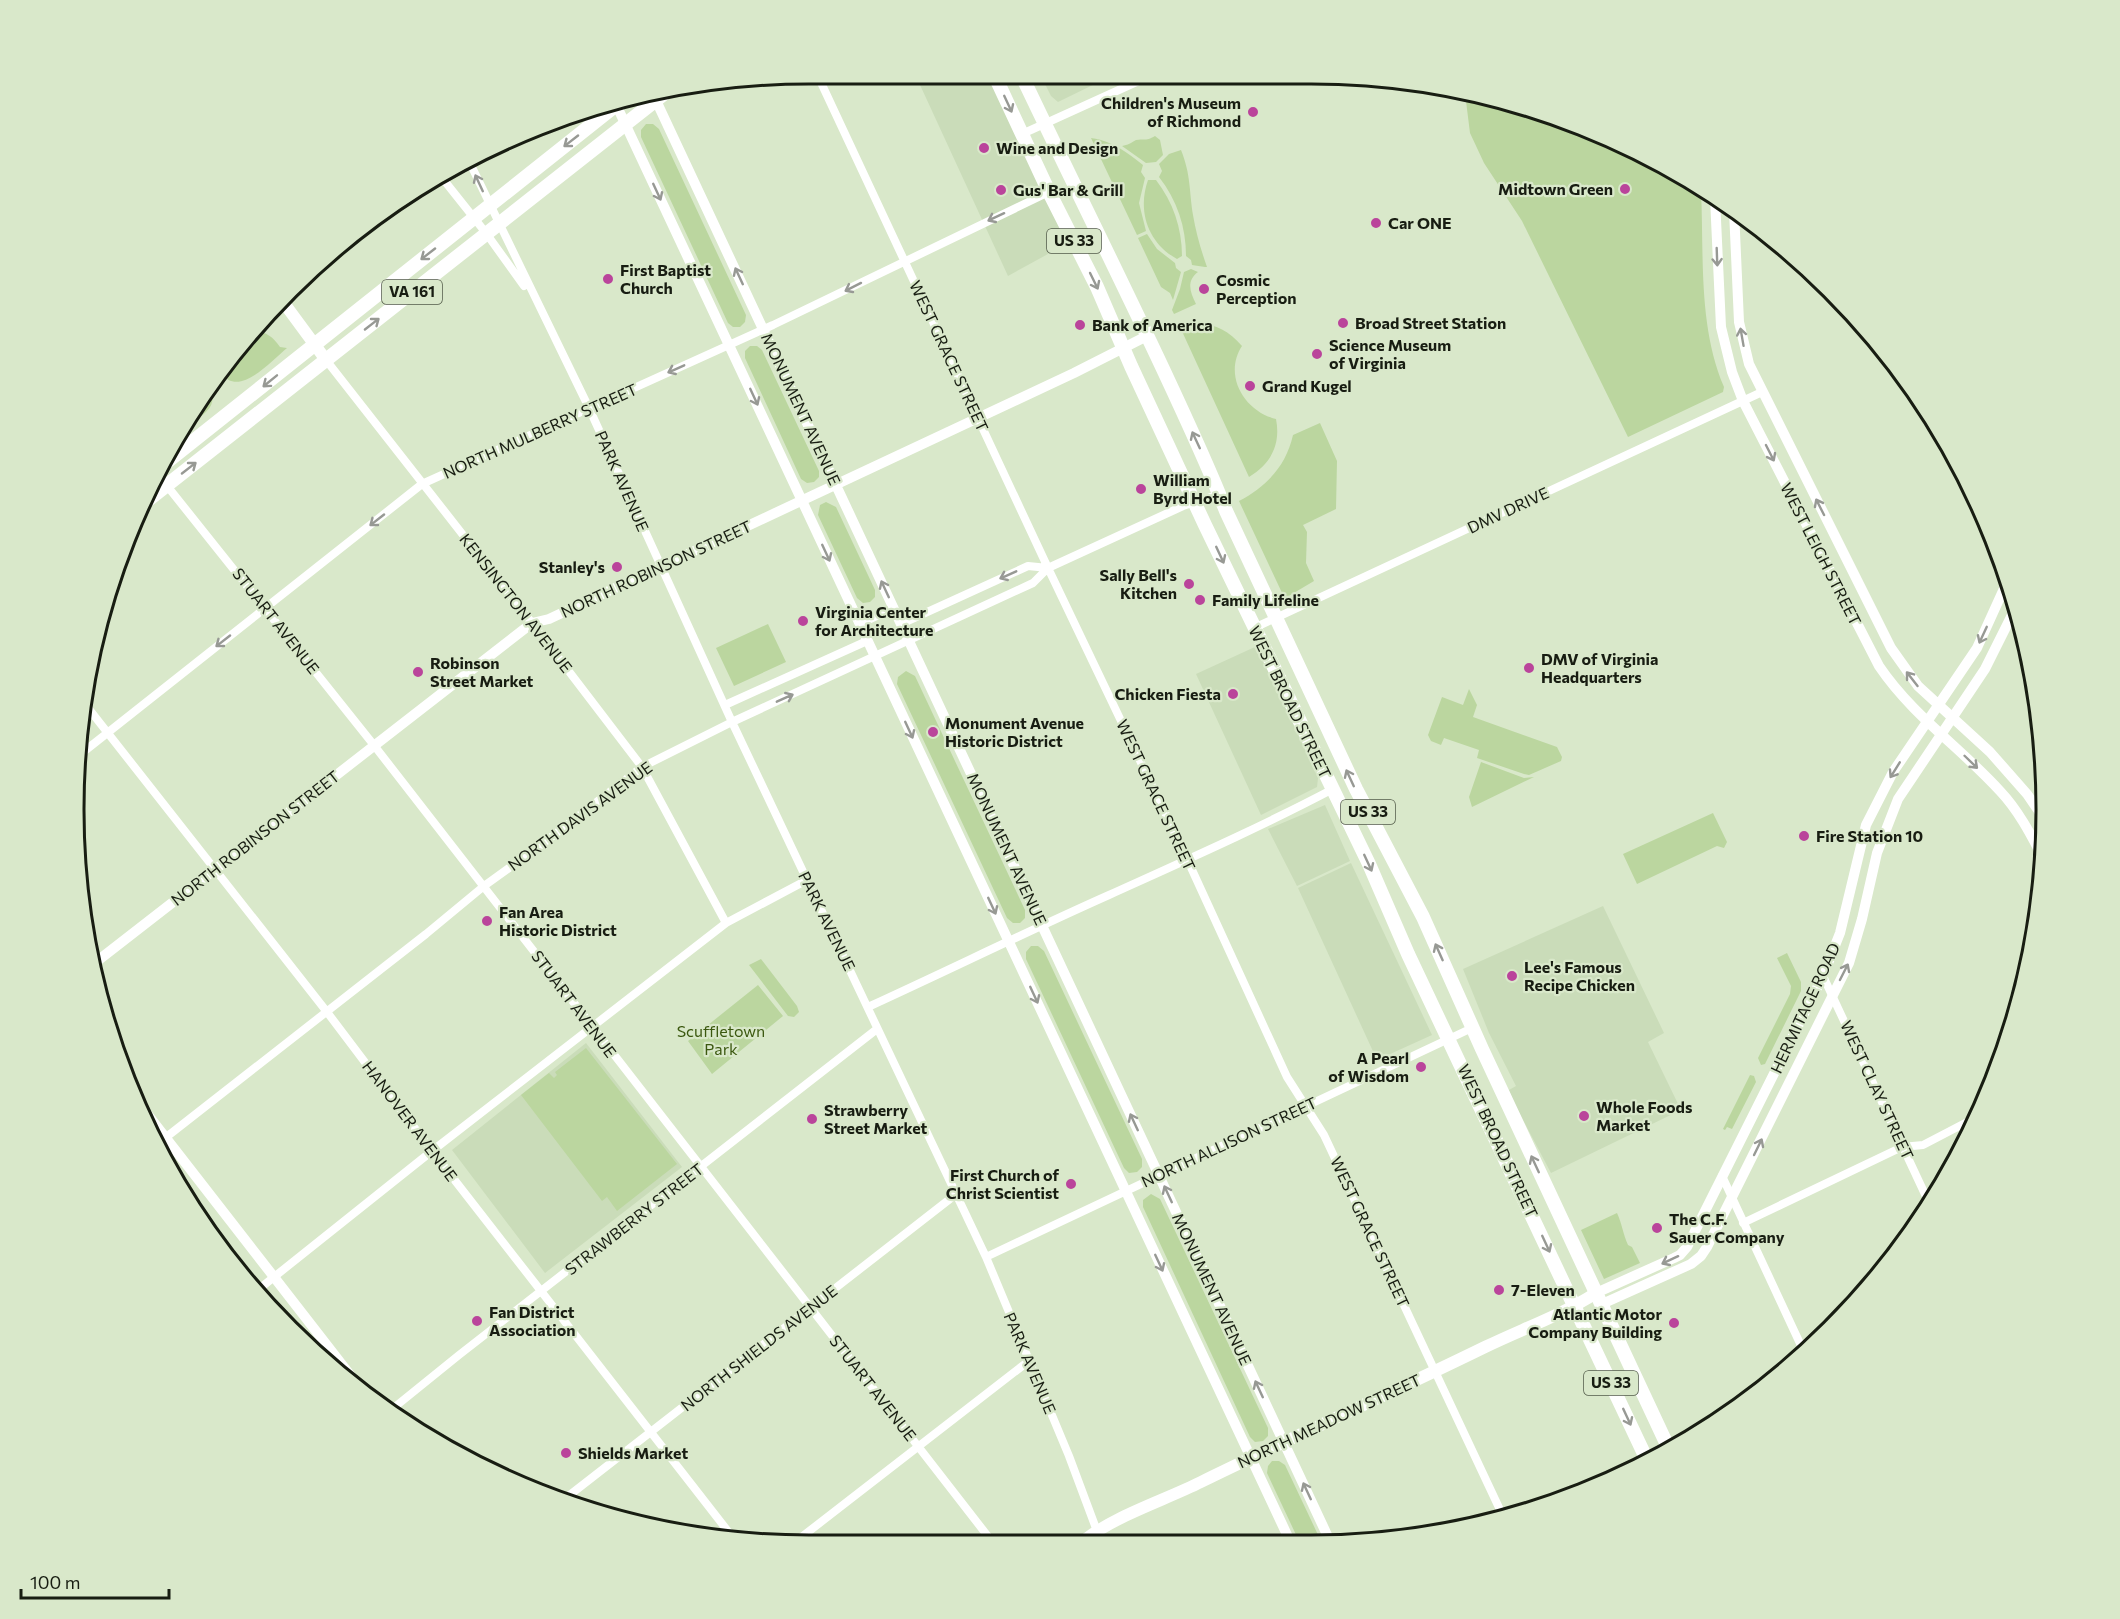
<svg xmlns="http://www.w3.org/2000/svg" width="2120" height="1619" viewBox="0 0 2120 1619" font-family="Commissioner,sans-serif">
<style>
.built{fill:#cadcb9}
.green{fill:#bbd69f}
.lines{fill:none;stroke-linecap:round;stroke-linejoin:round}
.minor{stroke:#fff;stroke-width:8}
.tertiary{stroke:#fff;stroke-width:10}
.secondary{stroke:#fff;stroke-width:12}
.primary{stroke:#fff;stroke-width:14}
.oneway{stroke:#979994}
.poi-dot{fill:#ba449b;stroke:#d9e8ca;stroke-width:2}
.labels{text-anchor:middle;stroke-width:4.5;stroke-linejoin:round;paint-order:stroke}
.shield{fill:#d9e8ca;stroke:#525a49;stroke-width:1.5}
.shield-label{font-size:15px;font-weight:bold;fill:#181d12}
.poi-label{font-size:16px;font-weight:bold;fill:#181d12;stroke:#d9e8ca;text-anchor:start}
.street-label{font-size:16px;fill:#181d12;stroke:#d9e8ca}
.park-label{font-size:16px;fill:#3b580f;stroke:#d9e8ca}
.rim{fill:none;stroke:#181d12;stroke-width:3}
</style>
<rect width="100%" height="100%" fill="#d9e8ca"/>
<path class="built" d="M915 74H988L1068 243 1008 276Z
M1040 74H1105L1101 81 1058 102 1051 96Z
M1257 646 1318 778 1317 787 1261 815 1196 674Z
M1325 805 1350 861 1297 886 1268 829Z
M1351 863 1432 1035 1377 1060 1298 888Z
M1603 906 1664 1033 1648 1042 1681 1110 1551 1173 1513 1101 1509 1090 1516 1086 1489 1033 1463 969Z
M586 1043 682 1167 545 1273 452 1150Z"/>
<path class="green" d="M1465 93 1501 99 1636 150 1701 190C1704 256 1698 326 1724 387L1723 392 1628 437 1522 221 1484 163 1470 133Z
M646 124H653L659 129 746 315 745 322 740 327H733L728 323 641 137V130Z
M1155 136 1160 140 1163 155 1156 162 1146 163 1122 146C1128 145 1131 143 1136 140 1143 138 1145 142 1155 136Z
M1091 138C1111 140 1128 153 1143 165L1141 172 1145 178 1139 203 1146 231 1137 235Z
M1181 150C1191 175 1189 190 1193 215 1196 233 1201 250 1207 267H1205L1192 265 1191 260 1186 256C1186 227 1177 200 1159 177L1162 171 1159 164 1169 154Z
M1148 180H1156C1173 202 1182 228 1182 256L1177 259C1148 243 1137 211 1148 180Z
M1147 234 1157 249 1175 263 1176 268 1181 272 1173 300 1170 293 1161 287 1138 238Z
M1191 269 1198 272C1186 281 1190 292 1196 304L1174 314 1172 310 1180 289 1184 272Z
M1194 324C1215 323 1228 330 1242 346 1223 375 1244 411 1276 419 1281 444 1271 464 1249 477L1180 327Z
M254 331C267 332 273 337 280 347L287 348C269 363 239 398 221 373Z
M750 346H757L762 350 819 471V477L814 482 807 483 801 479 745 358V351Z
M210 385C217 407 209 410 191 424L187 419 198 400Z
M1320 423 1337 461 1336 509 1303 525 1307 532 1306 563 1314 581 1287 597 1283 595 1239 501C1267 486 1286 466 1293 435Z
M826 502 836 507 875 590V597L870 602 863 603 857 598 818 515 820 505Z
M768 624 786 662 734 686 716 648Z
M906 671 915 676 1025 910V918L1020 923H1013L1007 918 897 684 898 677Z
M1469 689 1477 705 1473 717 1557 747 1562 757 1561 761 1529 775 1524 774 1477 758 1479 750 1444 738 1441 745 1431 741 1428 735 1442 697 1463 705Z
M1481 762 1524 778 1534 777 1472 807 1469 797Z
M1713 813 1727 842 1724 848 1717 846 1637 884 1623 854Z
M1031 946H1038L1044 951 1142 1159V1167L1137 1172 1129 1173 1124 1168 1026 959V952Z
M1787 953 1801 982V991L1765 1064 1761 1065 1758 1058 1790 994 1791 986 1777 958Z
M761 959 797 1006 799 1012 794 1017 788 1016 749 965Z
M758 985 783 1016 712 1074 688 1041Z
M586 1048 677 1164 617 1211 607 1197 602 1201 521 1095 549 1073 554 1078 557 1075 555 1072Z
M1750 1075 1754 1076 1756 1082 1732 1129 1727 1127 1725 1130 1723 1129Z
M1151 1194 1160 1199 1268 1428V1436L1263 1441 1255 1442 1250 1437 1143 1207V1200Z
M1617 1213C1622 1224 1623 1234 1628 1245L1632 1247 1640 1263 1604 1279 1581 1230Z
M1272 1461H1279L1285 1465 1320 1539H1298L1267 1473 1268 1466Z"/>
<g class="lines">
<path class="minor" d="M817 74 1048 568 1188 861 1287 1077 1324 1135 1502 1514
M1022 134 1154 74
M469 161 589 408 732 722 986 1257 1069 1456 1100 1539
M439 174 486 233 524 286
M326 360 532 623 642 767 726 923
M156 472 373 744 990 1539
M860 624 894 608
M901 624 1028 566 1048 568
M1254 628 1762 392
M85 704 327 1012 432 1151 734 1539
M725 705 867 641
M82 753 422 484 773 325 1049 192
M1823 976 1930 1205
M868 1007C949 970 1028 931 1109 895 1184 861 1259 828 1333 789
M160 1142 426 934 484 886 541 845 642 767 732 722 1033 583 1048 568 1183 506 1220 494
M1722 1176 1804 1352
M1743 1223 1902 1147 1923 1145 1971 1120
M986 1257 1472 1028
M259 1289 432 1151 726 923 807 880
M391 1410 459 1355 877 1029
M1667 1445 1722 1419
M562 1501 955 1195
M799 1539 1030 1360"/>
<path class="tertiary" d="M653 94 1329 1539
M614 100 1289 1539
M1715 198 1721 327 1732 372 1743 401 1879 666C1912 715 1961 748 2000 791 2018 810 2030 833 2042 856
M1734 210 1739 322 1749 364 1891 648 1918 686 1990 752 2027 794 2045 820
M96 962 532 623 549 619 1074 373 1147 336
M145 1111 361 1389
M1596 1293 1674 1258 1680 1255 1687 1247 1823 976 1840 933 1866 825 1893 772 1977 648 2007 582
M1602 1304 1691 1264 1701 1256 1707 1247 1849 963 1862 919 1877 853 1898 799 1985 669 2015 609"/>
<path class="secondary" d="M281 299 326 360
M1086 1539C1117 1515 1165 1500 1201 1482 1295 1436 1391 1393 1485 1347 1522 1329 1562 1315 1596 1293"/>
<path class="primary" d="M994 74 1049 192 1097 287 1131 366 1205 525 1369 864 1408 954 1647 1460
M1021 74C1068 173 1117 271 1163 369 1185 416 1207 463 1226 511L1356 789 1423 917 1482 1049 1669 1449
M158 469 625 98
M143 504 665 93"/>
</g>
<defs><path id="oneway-shaft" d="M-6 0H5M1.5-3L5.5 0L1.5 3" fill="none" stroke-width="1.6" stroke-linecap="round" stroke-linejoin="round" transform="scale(1.5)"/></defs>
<g class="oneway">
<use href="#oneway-shaft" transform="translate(1008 104) rotate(65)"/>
<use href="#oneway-shaft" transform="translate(571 141) rotate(142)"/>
<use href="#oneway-shaft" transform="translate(479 183) rotate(-115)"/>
<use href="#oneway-shaft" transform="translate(657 192) rotate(65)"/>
<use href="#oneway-shaft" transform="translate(996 217) rotate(155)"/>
<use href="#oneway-shaft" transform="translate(428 254) rotate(142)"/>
<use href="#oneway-shaft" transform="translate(1717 257) rotate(88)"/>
<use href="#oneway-shaft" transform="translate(739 276) rotate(-115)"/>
<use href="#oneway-shaft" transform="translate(1094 281) rotate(64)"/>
<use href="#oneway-shaft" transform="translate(853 287) rotate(153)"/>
<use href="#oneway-shaft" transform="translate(372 324) rotate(-38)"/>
<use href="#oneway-shaft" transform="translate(1742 337) rotate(-100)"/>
<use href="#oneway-shaft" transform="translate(676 369) rotate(156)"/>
<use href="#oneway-shaft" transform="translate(270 381) rotate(141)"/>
<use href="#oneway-shaft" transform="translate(754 397) rotate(65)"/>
<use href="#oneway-shaft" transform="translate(1196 440) rotate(-115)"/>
<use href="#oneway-shaft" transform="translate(1770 453) rotate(63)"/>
<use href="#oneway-shaft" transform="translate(189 468) rotate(-38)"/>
<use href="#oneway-shaft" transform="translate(1820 507) rotate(-117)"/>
<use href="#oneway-shaft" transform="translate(377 520) rotate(142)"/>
<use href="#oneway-shaft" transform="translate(826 553) rotate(65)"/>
<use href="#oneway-shaft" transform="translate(1220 555) rotate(65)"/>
<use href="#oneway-shaft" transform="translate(1008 575) rotate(156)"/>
<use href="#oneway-shaft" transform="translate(885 589) rotate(-115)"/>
<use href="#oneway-shaft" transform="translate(1983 635) rotate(115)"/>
<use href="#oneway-shaft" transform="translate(223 641) rotate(142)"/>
<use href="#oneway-shaft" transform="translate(1912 679) rotate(-128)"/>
<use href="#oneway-shaft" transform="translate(785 698) rotate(-24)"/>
<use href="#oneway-shaft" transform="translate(909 730) rotate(65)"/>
<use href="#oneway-shaft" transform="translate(1971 762) rotate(44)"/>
<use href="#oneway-shaft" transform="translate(1895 770) rotate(122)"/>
<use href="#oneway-shaft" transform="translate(1350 778) rotate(-115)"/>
<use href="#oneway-shaft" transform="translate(1368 863) rotate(65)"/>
<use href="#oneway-shaft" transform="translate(992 906) rotate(65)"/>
<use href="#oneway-shaft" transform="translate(1439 952) rotate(-114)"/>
<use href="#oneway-shaft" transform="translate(1844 972) rotate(-63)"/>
<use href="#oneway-shaft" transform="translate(1034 995) rotate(65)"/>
<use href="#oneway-shaft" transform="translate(1134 1122) rotate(-115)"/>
<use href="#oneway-shaft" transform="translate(1758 1147) rotate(-64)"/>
<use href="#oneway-shaft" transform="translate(1535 1164) rotate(-115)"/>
<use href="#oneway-shaft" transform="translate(1168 1194) rotate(-115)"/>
<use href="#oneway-shaft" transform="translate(1546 1244) rotate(65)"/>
<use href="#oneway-shaft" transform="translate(1670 1260) rotate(155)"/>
<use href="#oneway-shaft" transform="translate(1159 1263) rotate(65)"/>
<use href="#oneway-shaft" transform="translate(1259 1389) rotate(-115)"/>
<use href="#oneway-shaft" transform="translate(1627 1417) rotate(65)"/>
<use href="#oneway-shaft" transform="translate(1307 1491) rotate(-115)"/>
</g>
<g class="poi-dot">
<circle cx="1253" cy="112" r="6"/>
<circle cx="984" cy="148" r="6"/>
<circle cx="1625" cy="189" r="6"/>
<circle cx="1001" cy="190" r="6"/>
<circle cx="1376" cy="223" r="6"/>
<circle cx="608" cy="279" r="6"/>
<circle cx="1204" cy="289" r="6"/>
<circle cx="1343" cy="323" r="6"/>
<circle cx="1080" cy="325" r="6"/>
<circle cx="1317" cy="354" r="6"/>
<circle cx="1250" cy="386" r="6"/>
<circle cx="1141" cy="489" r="6"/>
<circle cx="617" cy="567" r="6"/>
<circle cx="1189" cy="584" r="6"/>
<circle cx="1200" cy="600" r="6"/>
<circle cx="803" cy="621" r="6"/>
<circle cx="1529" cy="668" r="6"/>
<circle cx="418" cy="672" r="6"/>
<circle cx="1233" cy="694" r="6"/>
<circle cx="933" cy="732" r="6"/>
<circle cx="1804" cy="836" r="6"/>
<circle cx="487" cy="921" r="6"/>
<circle cx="1512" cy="976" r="6"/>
<circle cx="1421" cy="1067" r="6"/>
<circle cx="1584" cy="1116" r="6"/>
<circle cx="812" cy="1119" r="6"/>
<circle cx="1071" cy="1184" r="6"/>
<circle cx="1657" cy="1228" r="6"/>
<circle cx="1499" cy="1290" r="6"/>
<circle cx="477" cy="1321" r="6"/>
<circle cx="1674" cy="1323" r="6"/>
<circle cx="566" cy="1453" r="6"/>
</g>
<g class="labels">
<g class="shield">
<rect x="1047" y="229" width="54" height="24" rx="4.5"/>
<rect x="382" y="280" width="60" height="24" rx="4.5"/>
<rect x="1341" y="800" width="54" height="24" rx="4.5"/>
<rect x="1584" y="1371" width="54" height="24" rx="4.5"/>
</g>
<g class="shield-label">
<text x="1074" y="246">US 33</text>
<text x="412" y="297">VA 161</text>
<text x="1368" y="817">US 33</text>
<text x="1611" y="1388">US 33</text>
</g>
<g class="poi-label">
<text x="1241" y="109" text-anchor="end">Children's Museum<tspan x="1241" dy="18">of Richmond</tspan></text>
<text x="996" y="154">Wine and Design</text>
<text x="1613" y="195" text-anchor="end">Midtown Green</text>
<text x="1013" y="196">Gus' Bar &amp; Grill</text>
<text x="1388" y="229">Car ONE</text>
<text x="620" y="276">First Baptist<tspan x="620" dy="18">Church</tspan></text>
<text x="1216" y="286">Cosmic<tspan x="1216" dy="18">Perception</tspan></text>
<text x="1355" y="329">Broad Street Station</text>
<text x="1092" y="331">Bank of America</text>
<text x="1329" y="351">Science Museum<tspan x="1329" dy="18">of Virginia</tspan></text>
<text x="1262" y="392">Grand Kugel</text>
<text x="1153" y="486">William<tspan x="1153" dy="18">Byrd Hotel</tspan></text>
<text x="605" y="573" text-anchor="end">Stanley's</text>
<text x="1177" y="581" text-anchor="end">Sally Bell's<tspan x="1177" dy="18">Kitchen</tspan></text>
<text x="1212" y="606">Family Lifeline</text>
<text x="815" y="618">Virginia Center<tspan x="815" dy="18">for Architecture</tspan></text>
<text x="1541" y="665">DMV of Virginia<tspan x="1541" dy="18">Headquarters</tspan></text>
<text x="430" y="669">Robinson<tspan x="430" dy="18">Street Market</tspan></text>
<text x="1221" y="700" text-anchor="end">Chicken Fiesta</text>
<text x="945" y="729">Monument Avenue<tspan x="945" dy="18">Historic District</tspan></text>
<text x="1816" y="842">Fire Station 10</text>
<text x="499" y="918">Fan Area<tspan x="499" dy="18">Historic District</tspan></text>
<text x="1524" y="973">Lee's Famous<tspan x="1524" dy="18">Recipe Chicken</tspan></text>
<text x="1409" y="1064" text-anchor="end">A Pearl<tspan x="1409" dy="18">of Wisdom</tspan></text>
<text x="1596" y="1113">Whole Foods<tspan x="1596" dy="18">Market</tspan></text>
<text x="824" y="1116">Strawberry<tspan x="824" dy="18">Street Market</tspan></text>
<text x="1059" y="1181" text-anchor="end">First Church of<tspan x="1059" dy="18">Christ Scientist</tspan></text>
<text x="1669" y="1225">The C.F.<tspan x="1669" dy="18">Sauer Company</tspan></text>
<text x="1511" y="1296">7-Eleven</text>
<text x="489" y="1318">Fan District<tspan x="489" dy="18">Association</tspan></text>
<text x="1662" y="1320" text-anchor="end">Atlantic Motor<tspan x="1662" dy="18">Company Building</tspan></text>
<text x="578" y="1459">Shields Market</text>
</g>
<g class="street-label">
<text transform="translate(949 356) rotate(65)" y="6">WEST GRACE STREET</text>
<text transform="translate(801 409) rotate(65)" y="6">MONUMENT AVENUE</text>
<text transform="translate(540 431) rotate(-24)" y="6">NORTH MULBERRY STREET</text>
<text transform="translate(622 481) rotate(66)" y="6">PARK AVENUE</text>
<text transform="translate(1508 510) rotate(-25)" y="6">DMV DRIVE</text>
<text transform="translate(1821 554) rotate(63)" y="6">WEST LEIGH STREET</text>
<text transform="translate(656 569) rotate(-25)" y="6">NORTH ROBINSON STREET</text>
<text transform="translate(516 603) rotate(52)" y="6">KENSINGTON AVENUE</text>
<text transform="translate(276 621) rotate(52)" y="6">STUART AVENUE</text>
<text transform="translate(1290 702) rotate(64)" y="6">WEST BROAD STREET</text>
<text transform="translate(1156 795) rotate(65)" y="6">WEST GRACE STREET</text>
<text transform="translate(580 816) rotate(-36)" y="6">NORTH DAVIS AVENUE</text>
<text transform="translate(255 838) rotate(-38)" y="6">NORTH ROBINSON STREET</text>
<text transform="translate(1007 849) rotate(65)" y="6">MONUMENT AVENUE</text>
<text transform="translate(827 921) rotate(64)" y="6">PARK AVENUE</text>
<text transform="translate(574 1004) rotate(53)" y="6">STUART AVENUE</text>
<text transform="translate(1805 1008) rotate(-65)" y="6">HERMITAGE ROAD</text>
<text transform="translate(1877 1090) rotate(65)" y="6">WEST CLAY STREET</text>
<text transform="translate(410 1121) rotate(53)" y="6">HANOVER AVENUE</text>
<text transform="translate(1498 1141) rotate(65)" y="6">WEST BROAD STREET</text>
<text transform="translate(1229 1142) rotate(-25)" y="6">NORTH ALLISON STREET</text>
<text transform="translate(634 1219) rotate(-38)" y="6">STRAWBERRY STREET</text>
<text transform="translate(1370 1232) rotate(65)" y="6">WEST GRACE STREET</text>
<text transform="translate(1212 1289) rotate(65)" y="6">MONUMENT AVENUE</text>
<text transform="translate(759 1348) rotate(-38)" y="6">NORTH SHIELDS AVENUE</text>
<text transform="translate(1030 1363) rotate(67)" y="6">PARK AVENUE</text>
<text transform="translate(873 1388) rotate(52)" y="6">STUART AVENUE</text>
<text transform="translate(1329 1421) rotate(-25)" y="6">NORTH MEADOW STREET</text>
</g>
<g class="park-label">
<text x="721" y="1037">Scuffletown<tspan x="721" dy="18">Park</tspan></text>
</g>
</g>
<path d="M0 0H2120V1619H0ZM809 84H1311A725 725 0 0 1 2036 809V810A725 725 0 0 1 1311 1535H809A725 725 0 0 1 84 810V809A725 725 0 0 1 809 84Z" fill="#d9e8ca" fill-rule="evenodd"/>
<path class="rim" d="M809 84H1311A725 725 0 0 1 2036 809V810A725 725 0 0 1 1311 1535H809A725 725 0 0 1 84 810V809A725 725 0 0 1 809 84Z"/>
<path d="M21 1589v9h148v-9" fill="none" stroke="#181d12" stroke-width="3"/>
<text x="30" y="1589" font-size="18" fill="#181d12" stroke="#d9e8ca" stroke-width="4.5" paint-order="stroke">100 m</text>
</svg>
